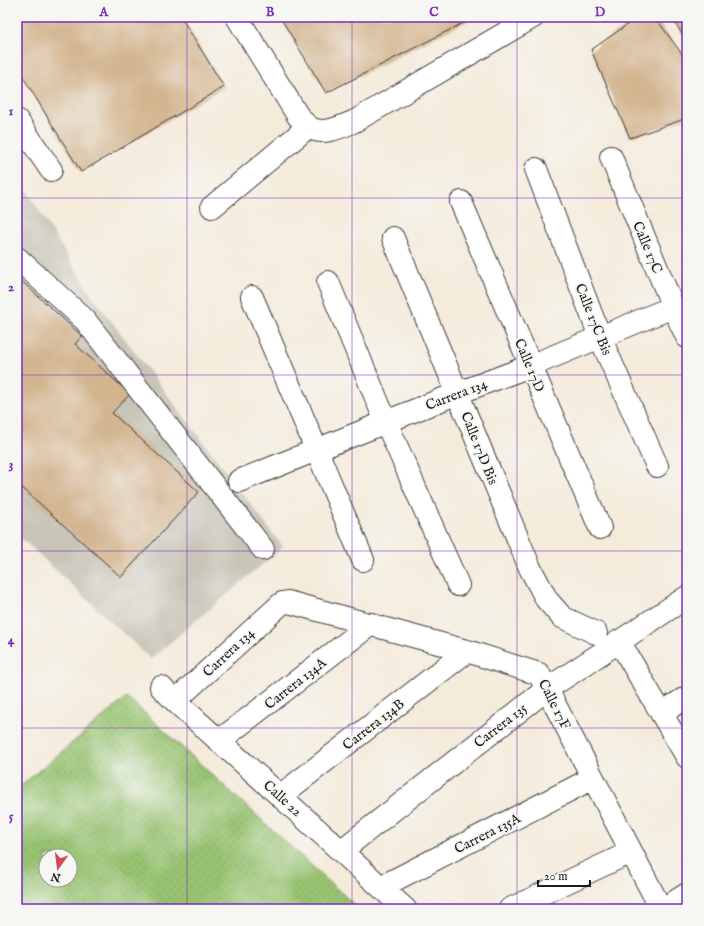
<svg xmlns="http://www.w3.org/2000/svg" width="704" height="926" viewBox="0 0 704 926" font-family="'IM FELL English',serif">
<style>
.industrial{fill:#c8c4b8}
.grass{fill:url(#grass-dots);stroke:#5a7046;fill-rule:evenodd}
.building{fill:#d3b590}
.lines{fill:none;stroke-linecap:round;stroke-linejoin:round}
.minor-casing{stroke:#3c3b39;stroke-width:24}
.minor{stroke:#fff;stroke-width:22}
.grid{fill:none;stroke:#7b2cbf;stroke-width:1;stroke-opacity:0.55}
.labels{text-anchor:middle;stroke-width:4;stroke-linejoin:round;paint-order:stroke}
.street-label{font-size:14px;fill:#1c1c1c;stroke:#f6f6f2}
.neatline{fill:none;stroke:#7b2cbf;stroke-width:1.5}
.grid-label{font-size:13px;text-anchor:middle;font-weight:bold;fill:#7b2cbf}
</style>
<defs>
<pattern id="grass-dots" width="8" height="8" patternUnits="userSpaceOnUse"><rect width="8" height="8" fill="#97c371"/><path d="M2 2h.1M6 6h.1" fill="none" stroke="#82a761" stroke-width="1.8" stroke-linecap="round"/></pattern>
</defs>
<rect width="100%" height="100%" fill="#f6f6f2"/>
<filter id="ink" filterUnits="userSpaceOnUse"><feTurbulence type="fractalNoise" baseFrequency=".025" numOctaves="2"/><feDisplacementMap in="SourceGraphic" scale="8" xChannelSelector="R" yChannelSelector="G"/><feConvolveMatrix kernelMatrix="1 2 1 2 8 2 1 2 1" color-interpolation-filters="sRGB"/></filter>
<filter id="wash" filterUnits="userSpaceOnUse"><feTurbulence type="fractalNoise" baseFrequency=".012" numOctaves="4" result="noise"/><feDisplacementMap in="SourceGraphic" scale="16" xChannelSelector="R" yChannelSelector="G"/><feGaussianBlur stdDeviation="0.9" result="paint"/><feColorMatrix in="noise" values="0 0 0 0 0 0 0 0 0 0 0 0 0 0 0 0 0 1.4 0 .05"/><feComposite in="paint" operator="in"/></filter>
<g filter="url(#wash)">
<rect width="100%" height="100%" fill="#f4ebdb"/>
<path class="industrial" d="M17 174 90 293 283 547 151 659 17 534Z"/>
<path class="grass" d="M127 697 359 909H17V789ZM46 856H70V880H46Z"/>
<g id="blocks">
<path class="building" d="M17 17H181L224 87 81 172 17 67Z
M280 17H475L326 93Z
M638 17H655L687 61V118L630 138 591 50Z
M671 17H687V41Z
M17 277 82 336 75 344 130 394 112 413 199 492 121 577 17 483Z"/>
</g>
</g>
<g filter="url(#ink)">
<use href="#blocks" fill-opacity="0" stroke="#3c3b39" stroke-width="1"/>
<g class="lines">
<g class="minor-casing">
<path id="minor" d="M237 17 298 116C301 119 304 123 307 126 321 137 341 127 355 121L533 17
M17 120 51 170
M611 157 673 307 687 337
M536 169 600 337 657 466
M461 202 600 528
M212 207 308 127
M393 238 530 568 547 600 562 617 596 633
M17 258 85 320 263 549
M328 282 386 422 458 585
M252 297 363 560
M239 481 458 393 530 366 673 307
M619 641 687 757
M161 687 175 701 405 909
M175 701 282 603 288 602 467 651 539 674 661 909
M661 713 687 697
M219 741 371 624
M280 796 467 651
M341 851 547 689 687 597
M381 887 593 778
M510 909 631 852
M663 909 687 894"/>
</g>
<use href="#minor" class="minor"/>
</g>
</g>
<path class="grid" d="M187 17V909M352 17V909M517 17V909M17 198H687M17 375H687M17 551H687M17 728H687"/>
<g class="labels">
<g class="street-label">
<text transform="translate(648 247) rotate(67)" y="5">Calle 17C</text>
<text transform="translate(594 319) rotate(68)" y="5">Calle 17C Bis</text>
<text transform="translate(530 365) rotate(67)" y="5">Calle 17D</text>
<text transform="translate(456 394) rotate(-21)" y="5">Carrera 134</text>
<text transform="translate(480 448) rotate(68)" y="5">Calle 17D Bis</text>
<text transform="translate(228 652) rotate(-43)" y="5">Carrera 134</text>
<text transform="translate(295 683) rotate(-38)" y="5">Carrera 134A</text>
<text transform="translate(555 704) rotate(63)" y="5">Calle 17F</text>
<text transform="translate(373 724) rotate(-38)" y="5">Carrera 134B</text>
<text transform="translate(500 725) rotate(-38)" y="5">Carrera 135</text>
<text transform="translate(283 798) rotate(42)" y="5">Calle 22</text>
<text transform="translate(487 833) rotate(-27)" y="5">Carrera 135A</text>
</g>
</g>
<rect width="704" height="926" fill="none" stroke="#f6f6f2" stroke-width="44"/>
<g transform="translate(58 868) rotate(194)"><circle r="19" fill="#f6f6f2" stroke="#9f9f9c"/>
<path d="M0-3L7 15L0 10L-7 15Z" fill="#d1495b"/>
<text y="-6" font-size="11" font-weight="bold" text-anchor="middle" fill="#1c1c1c">N</text>
</g>
<path d="M538 880v6h52v-6" fill="none" stroke="#1c1c1c" stroke-width="2"/>
<text x="544" y="880" font-size="12" fill="#1c1c1c" stroke="#f6f6f2" stroke-width="3" paint-order="stroke">20 m</text>
<rect x="22" y="22" width="660" height="882" class="neatline"/>
<g class="grid-label">
<text x="104" y="16">A</text>
<text x="270" y="16">B</text>
<text x="434" y="16">C</text>
<text x="600" y="16">D</text>
<text x="11" y="115">1</text>
<text x="11" y="291">2</text>
<text x="11" y="468">3</text>
<text x="11" y="644">4</text>
<text x="11" y="820">5</text>
</g>
</svg>
